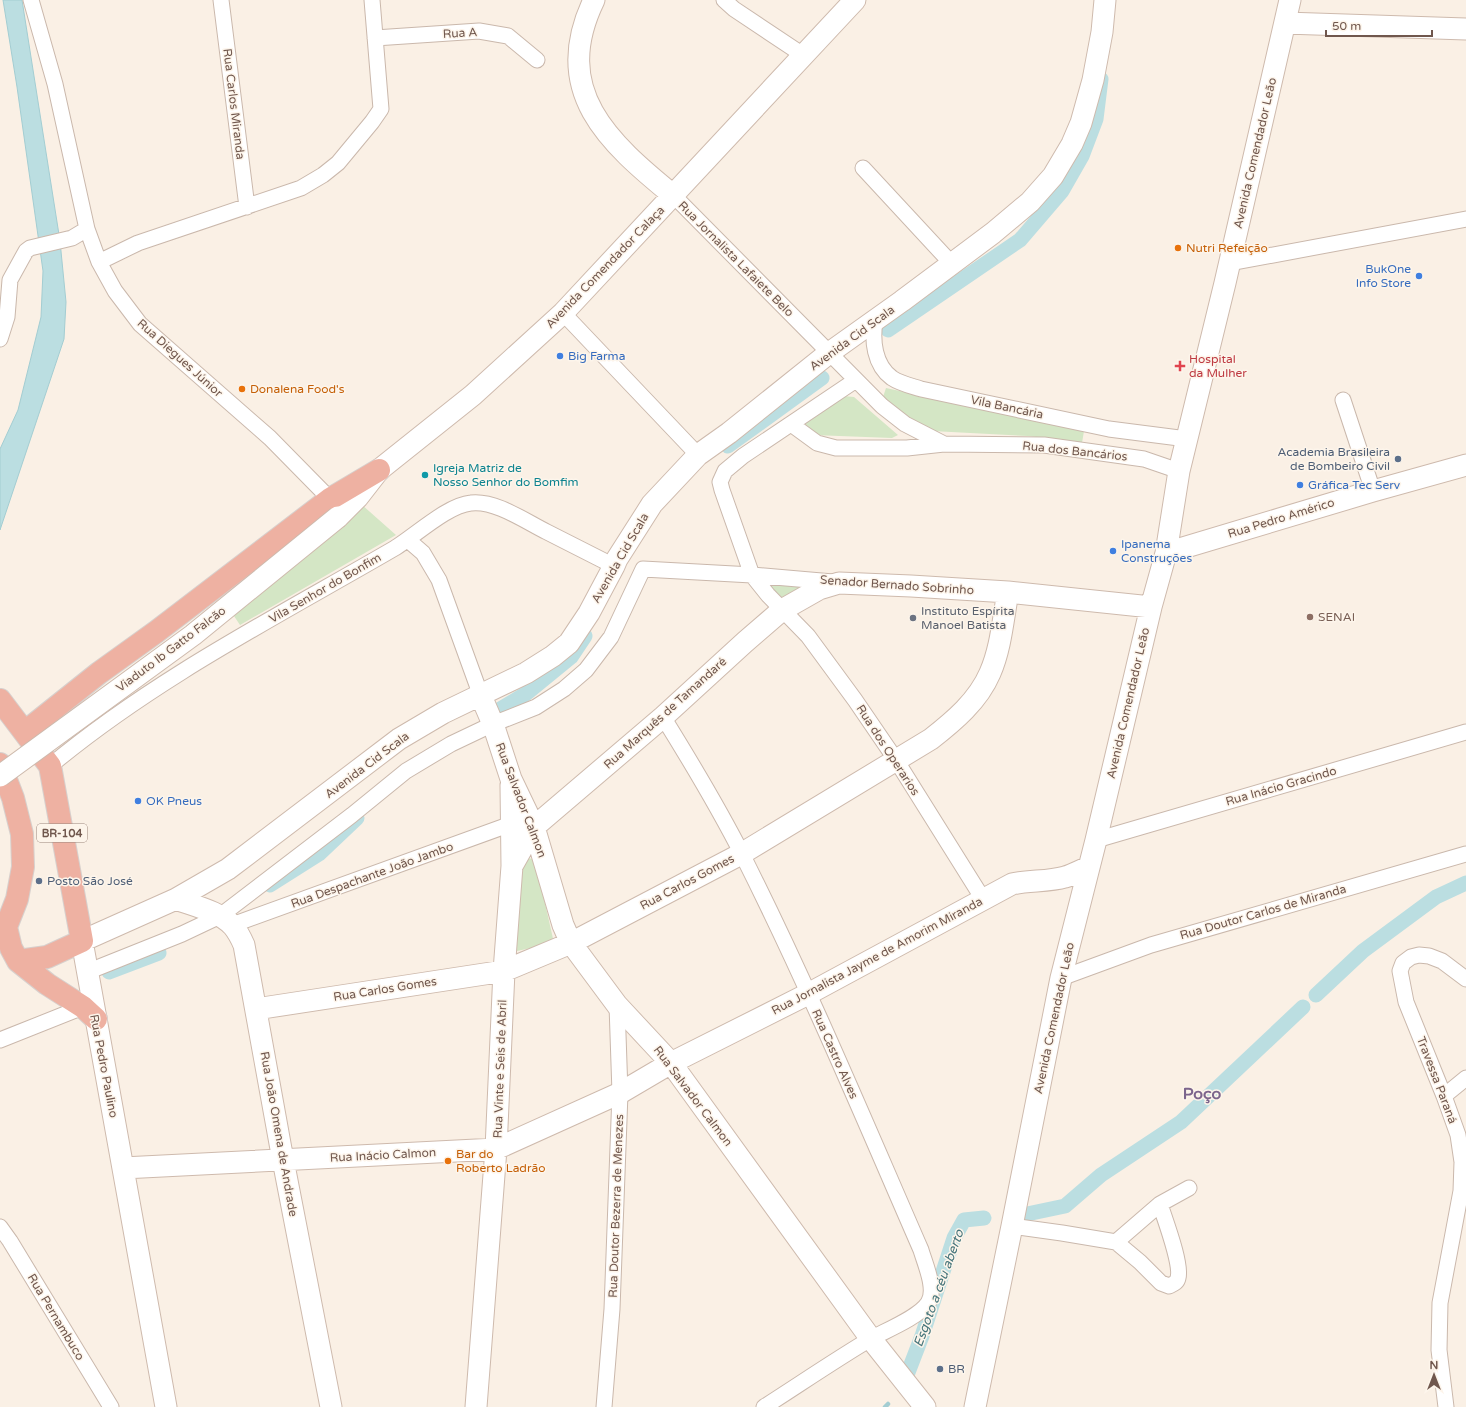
<svg xmlns="http://www.w3.org/2000/svg" width="1466" height="1407" viewBox="0 0 1466 1407" font-family="'Varela Round',sans-serif">
<style>
.green{fill:#d4e6c5}
.water{fill:#bbdee1;stroke:#a3cdd2}
.lines{fill:none;stroke-linecap:round;stroke-linejoin:round}
.stream{stroke:#a3cdd2;stroke-width:4.5}
.canal{stroke:#bbdee1;stroke-width:15}
.street-casing{stroke:#cab8ac;stroke-width:17}
.secondary-casing{stroke:#cebaad;stroke-width:23}
.highway-casing{stroke:#d7d0cd;stroke-width:24}
.street{stroke:#fff;stroke-width:15}
.secondary{stroke:#fff;stroke-width:21}
.highway{stroke:#eeb1a2;stroke-width:22}
.secondary-bridge-casing{stroke:#cebaad;stroke-width:23;stroke-linecap:butt}
.secondary-bridge{stroke:#fff;stroke-width:21}
.food-dot{fill:#e8710a;stroke:#fdf5eb;stroke-width:1.5}
.shop-dot{fill:#3f7fe0;stroke:#fdf5eb;stroke-width:1.5}
.health-dot{fill:#e0444e;stroke:#fdf5eb;stroke-width:1.5}
.service-dot{fill:#5c6f8a;stroke:#fdf5eb;stroke-width:1.5}
.culture-dot{fill:#0f9aa8;stroke:#fdf5eb;stroke-width:1.5}
.education-dot{fill:#8d6e63;stroke:#fdf5eb;stroke-width:1.5}
.worship-dot{fill:#6b7280;stroke:#fdf5eb;stroke-width:1.5}
.labels{text-anchor:middle;stroke-width:3;stroke-linejoin:round;paint-order:stroke}
.shield{fill:#fdf5eb;stroke:#9a867c;stroke-width:1}
.shield-label{font-size:11px;font-weight:bold;fill:#70574d}
.street-label{font-size:12px;fill:#70574d;stroke:#fdf5eb}
.food-label{font-size:12px;fill:#c56008;stroke:#fdf5eb;text-anchor:start}
.shop-label{font-size:12px;fill:#366cbe;stroke:#fdf5eb;text-anchor:start}
.health-label{font-size:12px;fill:#be3a42;stroke:#fdf5eb;text-anchor:start}
.service-label{font-size:12px;fill:#4e5e75;stroke:#fdf5eb;text-anchor:start}
.culture-label{font-size:12px;fill:#0d838f;stroke:#fdf5eb;text-anchor:start}
.worship-label{font-size:12px;fill:#5b616d;stroke:#fdf5eb;text-anchor:start}
.education-label{font-size:12px;fill:#785e54;stroke:#fdf5eb;text-anchor:start}
.water-label{font-size:13px;font-style:italic;fill:#46757b;stroke:#fdf5eb}
.district-label{font-size:16px;font-weight:bold;fill:#7c658c;stroke:#fdf5eb}
</style>
<rect width="100%" height="100%" fill="#faf0e5"/>
<path class="green" d="M886 388 1084 431 1082 443 1028 436 932 431 898 417 882 400Z
M843 396 854 397 898 435 892 438 813 435 804 428 803 420Z
M361 504 396 535 240 625 234 616 260 588Z
M766 584 807 586 780 601Z
M524 858 535 859 554 943 517 951 518 868Z"/>
<path class="water" d="M3 0H22L60 241 66 302 64 339 0 530V449L18 410 41 317 43 271 17 87Z"/>
<g class="lines">
<path class="stream" d="M885 1407 888 1404"/>
<path class="canal" d="M888 330 1020 240 1062 191 1082 156 1096 119 1101 79
M728 446 822 378
M497 711 527 693 571 657 585 636
M270 885 319 854 357 818
M109 972 159 953
M1316 995 1363 951 1436 897 1466 883
M1027 1214 1065 1206 1101 1175 1181 1122 1303 1007
M907 1375 922 1336 954 1238 964 1220 984 1218"/>
<g class="street-casing">
<path id="street" d="M31 0 55 84 87 229 99 262 115 291 140 324 270 438 330 499
M221 0 247 207
M724 0 734 9 803 55
M375 38 479 31 508 36 537 60
M863 168 952 264
M674 196 882 406 905 424 944 444 1044 445 1144 459 1179 471
M99 262 138 243 301 188 323 175 338 163 372 122 381 109 372 0
M1230 263 1466 219
M563 313 698 455
M875 321C872 340 874 365 892 378 901 384 912 386 921 389L1109 429 1187 439
M0 339 7 317 10 280 26 251 30 248 72 238 87 229
M856 380 743 456 725 471 720 482 722 490 752 575 768 595 808 636 855 700 896 760 983 899
M1343 400 1373 491
M791 424 817 443 836 448H907L944 444
M408 540 423 553 439 580 481 696
M663 717C691 762 718 807 742 854 807 983 863 1117 921 1250 925 1264 937 1290 928 1303 919 1317 887 1330 872 1338 835 1360 800 1384 764 1407
M50 766C154 679 278 616 395 548 416 535 448 505 471 503 495 500 525 521 547 532 569 543 592 555 614 566
M1096 840 1466 732
M232 925 511 824
M87 972 182 934 220 916 352 815 406 771 451 744 493 724 536 707 564 689 586 670 611 637 643 569 752 575 833 582
M1061 978 1151 945 1466 854
M0 1040 83 1007
M1444 1096 1466 1078
M1012 1226 1062 1233 1116 1242 1140 1262 1161 1283 1169 1286C1173 1284 1177 1283 1178 1278 1182 1264 1165 1220 1160 1204
M0 1227 10 1241 111 1407
M1116 1242 1160 1204 1189 1188
M604 1407 612 1309 620 1093 617 1005
M1446 1407 1439 1350 1440 1303 1461 1191 1462 1162 1458 1135 1444 1096 1406 1002 1400 971 1403 963 1411 957 1419 955 1429 956 1442 961 1466 979"/>
</g>
<g class="secondary-casing">
<path id="secondary" d="M594 0C550 91 608 142 674 196
M1285 23 1466 29
M338 517 358 497 379 470 473 395 563 313 855 0
M1166 553 1373 491 1466 465
M481 696 493 724 511 779 534 827 563 925 571 943 617 1005 671 1063 871 1339 925 1407
M512 866 534 827 663 717 745 642 782 610 819 589 839 583 911 586 1008 592 1151 607
M176 899C194 906 219 911 233 926 238 932 241 938 244 945L283 1160 331 1407
M256 1009 504 971 571 943 741 854 931 739C954 721 978 701 990 673 1001 648 1003 619 1008 592
M123 1168 496 1149 620 1093 671 1063 808 994 1012 884C1029 880 1048 882 1065 877 1073 875 1081 870 1089 867
M166 1407 82 941 176 899 228 869 399 739 443 713 526 673 553 656 569 643 589 613 614 566 617 559 652 504 698 455 729 433 829 353 902 301 993 233 1030 202 1053 176 1072 144 1081 123 1093 80 1102 32 1105 0
M476 1407 496 1149 504 971 512 866 511 785
M975 1407 1012 1226 1061 978 1096 840 1151 607 1166 553 1179 471 1225 283 1290 0"/>
</g>
<g class="highway-casing">
<path id="highway" d="M0 700 50 766 82 941 47 957 18 961
M25 732 99 673 156 632 330 499 379 470
M0 764 13 798 22 834 23 867 17 899 6 927 11 948 18 961 47 984 83 1007 96 1019"/>
</g>
<use href="#street" class="street"/>
<use href="#secondary" class="secondary"/>
<use href="#highway" class="highway"/>
<g class="secondary-bridge-casing">
<path id="secondary-bridge" d="M0 776 193 635 338 517"/>
</g>
<use href="#secondary-bridge" class="secondary-bridge"/>
</g>
<g class="food-dot">
<circle cx="1178" cy="248" r="4"/>
<circle cx="242" cy="389" r="4"/>
<circle cx="448" cy="1161" r="4"/>
</g>
<g class="shop-dot">
<circle cx="1419" cy="276" r="4"/>
<circle cx="560" cy="356" r="4"/>
<circle cx="1300" cy="485" r="4"/>
<circle cx="1113" cy="551" r="4"/>
<circle cx="138" cy="801" r="4"/>
</g>
<path class="health-dot" d="M1178 360h4v4h4v4h-4v4h-4v-4h-4v-4h4z"/>
<g class="service-dot">
<circle cx="1398" cy="459" r="4"/>
<circle cx="39" cy="881" r="4"/>
<circle cx="940" cy="1369" r="4"/>
</g>
<circle class="culture-dot" cx="425" cy="475" r="4"/>
<circle class="education-dot" cx="1310" cy="617" r="4"/>
<circle class="worship-dot" cx="913" cy="618" r="4"/>
<g class="labels">
<rect class="shield" x="37" y="824" width="50" height="18" rx="3"/>
<g class="shield-label">
<text x="62" y="837">BR-104</text>
</g>
<g class="street-label">
<text transform="translate(460 33) rotate(-3)" y="4">Rua A</text>
<text transform="translate(234 104) rotate(83)" y="4">Rua Carlos Miranda</text>
<text transform="translate(1255 153) rotate(-77)" y="4">Avenida Comendador Leão</text>
<text transform="translate(736 259) rotate(45)" y="4">Rua Jornalista Lafaiete Belo</text>
<text transform="translate(605 267) rotate(-46)" y="4">Avenida Comendador Calaça</text>
<text transform="translate(852 338) rotate(-36)" y="4">Avenida Cid Scala</text>
<text transform="translate(180 358) rotate(42)" y="4">Rua Diegues Júnior</text>
<text transform="translate(1007 407) rotate(12)" y="4">Vila Bancária</text>
<text transform="translate(1075 451) rotate(6)" y="4">Rua dos Bancários</text>
<text transform="translate(1281 518) rotate(-17)" y="4">Rua Pedro Américo</text>
<text transform="translate(620 558) rotate(-60)" y="4">Avenida Cid Scala</text>
<text transform="translate(897 585) rotate(4)" y="4">Senador Bernado Sobrinho</text>
<text transform="translate(325 588) rotate(-30)" y="4">Vila Senhor do Bonfim</text>
<text transform="translate(171 649) rotate(-37)" y="4">Viaduto Ib Gatto Falcão</text>
<text transform="translate(1128 703) rotate(-77)" y="4">Avenida Comendador Leão</text>
<text transform="translate(665 713) rotate(-42)" y="4">Rua Marquês de Tamandaré</text>
<text transform="translate(888 750) rotate(57)" y="4">Rua dos Operarios</text>
<text transform="translate(367 765) rotate(-37)" y="4">Avenida Cid Scala</text>
<text transform="translate(1281 786) rotate(-16)" y="4">Rua Inácio Gracindo</text>
<text transform="translate(521 800) rotate(69)" y="4">Rua Salvador Calmon</text>
<text transform="translate(372 875) rotate(-20)" y="4">Rua Despachante João Jambo</text>
<text transform="translate(687 882) rotate(-28)" y="4">Rua Carlos Gomes</text>
<text transform="translate(1263 912) rotate(-16)" y="4">Rua Doutor Carlos de Miranda</text>
<text transform="translate(877 956) rotate(-28)" y="4">Rua Jornalista Jayme de Amorim Miranda</text>
<text transform="translate(385 989) rotate(-9)" y="4">Rua Carlos Gomes</text>
<text transform="translate(1054 1018) rotate(-78)" y="4">Avenida Comendador Leão</text>
<text transform="translate(835 1054) rotate(66)" y="4">Rua Castro Alves</text>
<text transform="translate(104 1066) rotate(79)" y="4">Rua Pedro Paulino</text>
<text transform="translate(500 1069) rotate(-88)" y="4">Rua Vinte e Seis de Abril</text>
<text transform="translate(1437 1080) rotate(69)" y="4">Travessa Paraná</text>
<text transform="translate(693 1096) rotate(53)" y="4">Rua Salvador Calmon</text>
<text transform="translate(279 1134) rotate(80)" y="4">Rua João Omena de Andrade</text>
<text transform="translate(383 1155) rotate(-3)" y="4">Rua Inácio Calmon</text>
<text transform="translate(616 1206) rotate(-88)" y="4">Rua Doutor Bezerra de Menezes</text>
<text transform="translate(56 1317) rotate(59)" y="4">Rua Pernambuco</text>
</g>
<g class="food-label">
<text x="1186" y="252">Nutri Refeição</text>
<text x="250" y="393">Donalena Food's</text>
<text x="456" y="1158">Bar do<tspan x="456" dy="14">Roberto Ladrão</tspan></text>
</g>
<g class="shop-label">
<text x="1411" y="273" text-anchor="end">BukOne<tspan x="1411" dy="14">Info Store</tspan></text>
<text x="568" y="360">Big Farma</text>
<text x="1308" y="489">Gráfica Tec Serv</text>
<text x="1121" y="548">Ipanema<tspan x="1121" dy="14">Construções</tspan></text>
<text x="146" y="805">OK Pneus</text>
</g>
<g class="health-label">
<text x="1189" y="363">Hospital<tspan x="1189" dy="14">da Mulher</tspan></text>
</g>
<g class="service-label">
<text x="1390" y="456" text-anchor="end">Academia Brasileira<tspan x="1390" dy="14">de Bombeiro Civil</tspan></text>
<text x="47" y="885">Posto São José</text>
<text x="948" y="1373">BR</text>
</g>
<g class="culture-label">
<text x="433" y="472">Igreja Matriz de<tspan x="433" dy="14">Nosso Senhor do Bomfim</tspan></text>
</g>
<g class="worship-label">
<text x="921" y="615">Instituto Espírita<tspan x="921" dy="14">Manoel Batista</tspan></text>
</g>
<g class="education-label">
<text x="1318" y="621">SENAI</text>
</g>
<g class="water-label">
<text transform="translate(938 1288) rotate(-70)" y="5">Esgoto a céu aberto</text>
</g>
<g class="district-label">
<text x="1202" y="1099">Poço</text>
</g>
</g>
<g transform="translate(1434 1375)" stroke="#fdf5eb" stroke-width="3" paint-order="stroke">
<path d="M0-3L7 15L0 10L-7 15Z" fill="#70574d"/>
<text y="-6" font-size="11" font-weight="bold" text-anchor="middle" fill="#70574d">N</text>
</g>
<path d="M1326 30v6h106v-6" fill="none" stroke="#70574d" stroke-width="2"/>
<text x="1332" y="30" font-size="12" fill="#70574d" stroke="#fdf5eb" stroke-width="3" paint-order="stroke">50 m</text>
</svg>
